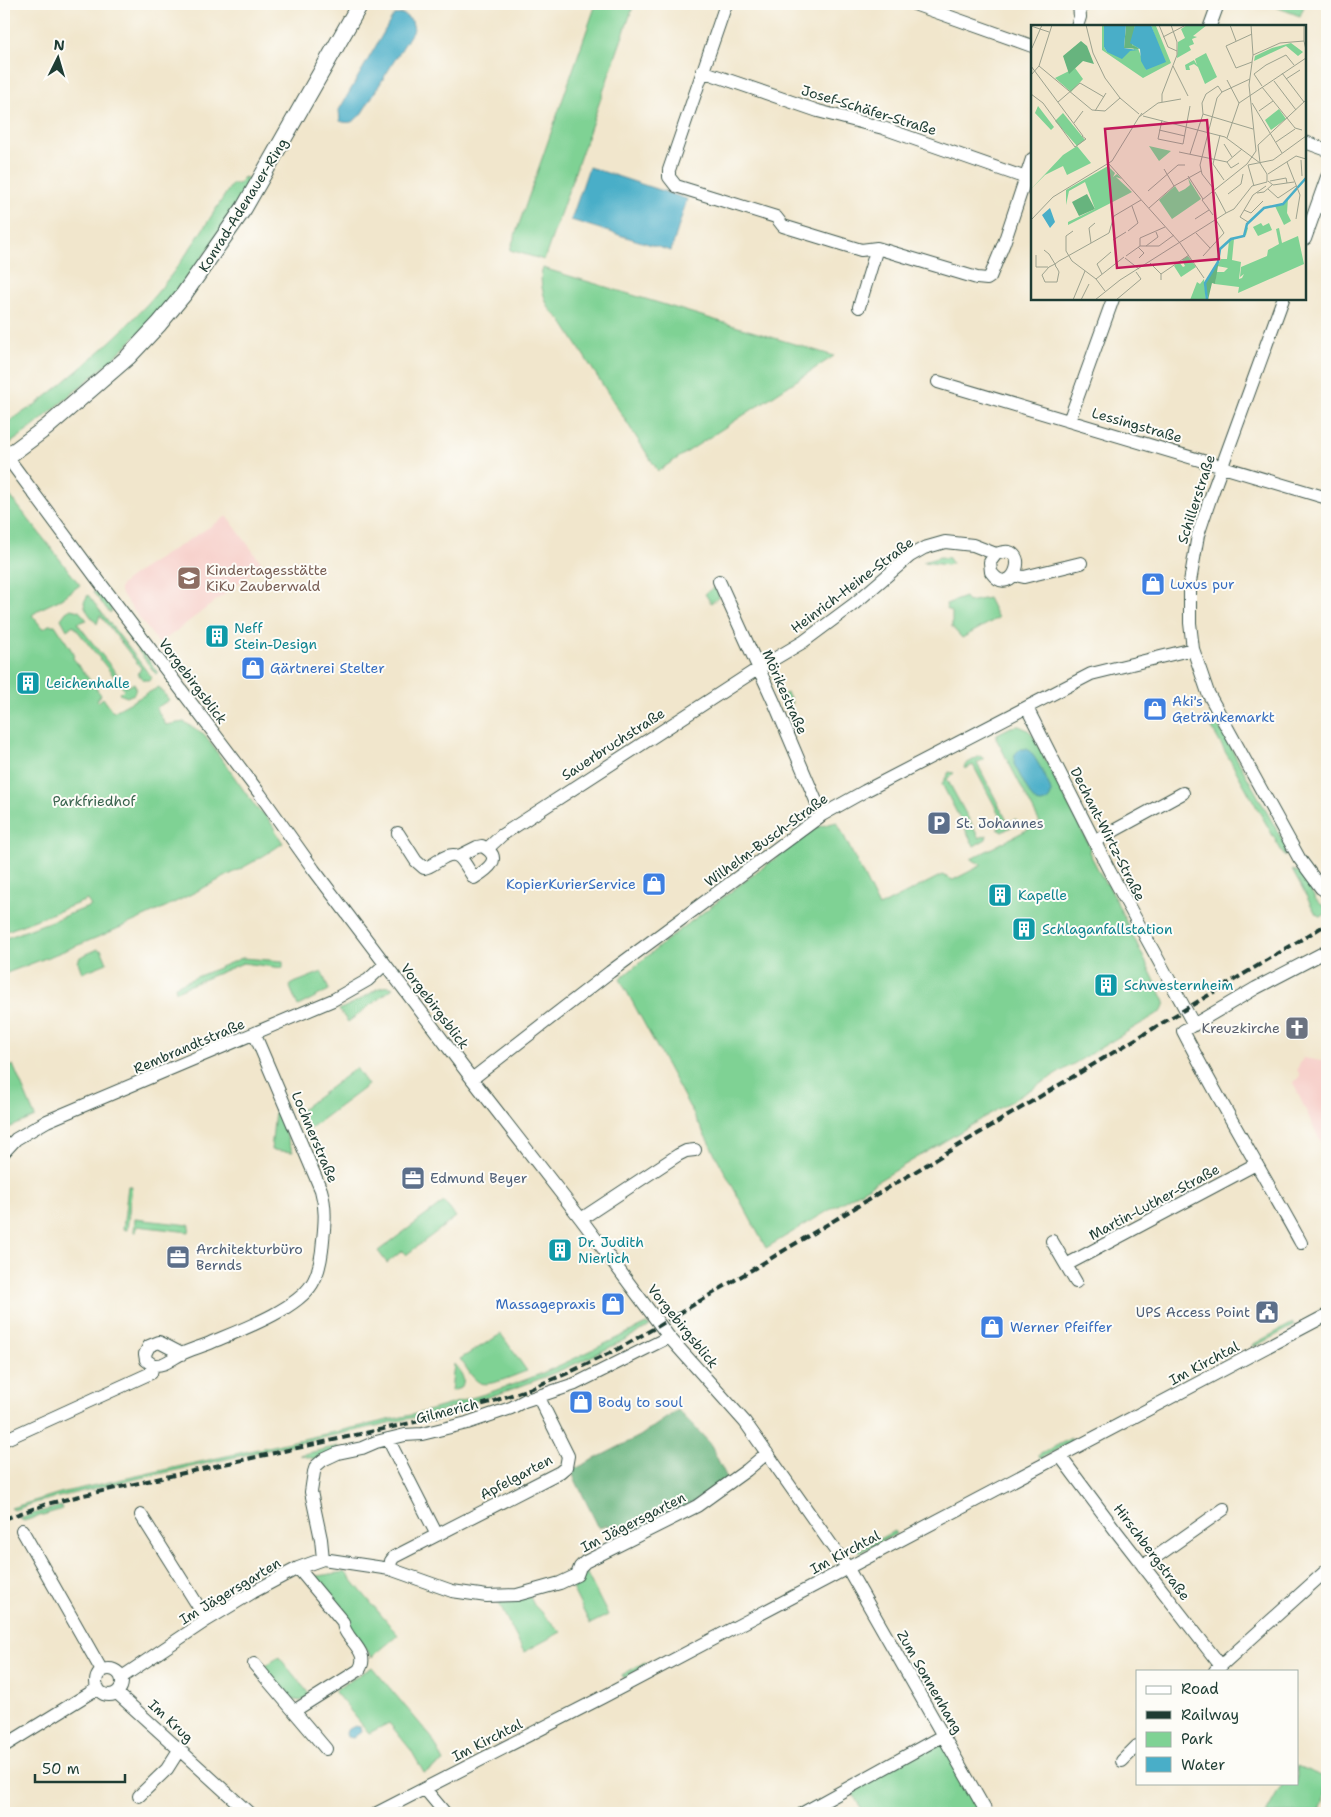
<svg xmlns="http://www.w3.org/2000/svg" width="1331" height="1817" viewBox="0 0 1331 1817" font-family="'Shantell Sans',sans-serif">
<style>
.built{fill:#f7d0cb}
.green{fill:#7fd294;stroke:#4f8864}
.forest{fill:#67b47e;stroke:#437859}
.water{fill:#49aec8;stroke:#34767e}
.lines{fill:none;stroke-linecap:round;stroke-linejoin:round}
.minor-casing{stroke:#3e564b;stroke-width:14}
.major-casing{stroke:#3e564b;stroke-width:18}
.minor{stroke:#fff;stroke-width:12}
.major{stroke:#fff;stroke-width:16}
.rail{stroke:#1f3d34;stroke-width:4;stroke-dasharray:8 4;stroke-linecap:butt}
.labels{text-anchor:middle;stroke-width:4;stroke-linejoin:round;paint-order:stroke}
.street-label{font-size:14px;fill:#1f3d34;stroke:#fdfcf7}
.education-label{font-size:14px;fill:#785e54;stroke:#fdfcf7;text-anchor:start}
.shop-label{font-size:14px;fill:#366cbe;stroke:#fdfcf7;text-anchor:start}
.culture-label{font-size:14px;fill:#0d838f;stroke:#fdfcf7;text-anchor:start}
.park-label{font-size:14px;fill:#37624c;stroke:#fdfcf7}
.service-label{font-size:14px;fill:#4e5e75;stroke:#fdfcf7;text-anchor:start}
.worship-label{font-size:14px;fill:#5b616d;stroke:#fdfcf7;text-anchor:end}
.inset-river{fill:none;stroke:#49aec8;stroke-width:2.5}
.inset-road{fill:none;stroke:#9da28f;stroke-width:1}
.view{fill:#c2185b;fill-opacity:0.15;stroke:#c2185b;stroke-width:2.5}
.inset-edge{fill:none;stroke:#1f3d34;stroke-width:2.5}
</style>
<rect width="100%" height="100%" fill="#fdfcf7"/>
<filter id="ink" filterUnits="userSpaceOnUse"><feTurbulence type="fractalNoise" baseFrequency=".02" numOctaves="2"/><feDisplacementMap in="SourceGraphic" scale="10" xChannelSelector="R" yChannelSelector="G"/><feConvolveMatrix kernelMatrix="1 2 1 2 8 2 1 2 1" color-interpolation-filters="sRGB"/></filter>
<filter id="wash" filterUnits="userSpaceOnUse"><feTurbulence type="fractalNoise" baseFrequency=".0096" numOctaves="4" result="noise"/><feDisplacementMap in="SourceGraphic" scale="20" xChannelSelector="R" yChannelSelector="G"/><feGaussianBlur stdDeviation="1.12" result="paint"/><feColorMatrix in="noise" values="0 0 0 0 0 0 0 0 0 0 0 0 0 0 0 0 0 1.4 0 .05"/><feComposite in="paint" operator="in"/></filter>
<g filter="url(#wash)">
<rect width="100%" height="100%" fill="#f1e6cc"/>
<path class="built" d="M227 516 263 565 159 644 120 592V588L122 584 139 571Z
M1303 1058 1327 1062V1140L1321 1143 1293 1083 1300 1076 1297 1069Z"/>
<path class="green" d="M596 4H634L544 260 510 250Z
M1268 4H1305L1300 16Z
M244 177 253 180 212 245 156 317 107 364 34 426 4 448V425C15 416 28 410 39 402 72 376 104 349 133 319 173 280 202 230 232 184H239Z
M543 268 834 356 658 471 561 320C557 316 552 312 549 308 544 298 538 279 543 268Z
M4 490 7 492 80 585 61 599 42 608 32 615 43 629 49 625H55L74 654 73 658 101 695 97 700 98 702 103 698 113 712 159 687 169 700 156 708 166 725 184 722 204 734 257 809C270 815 275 832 283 843 259 860 233 873 207 886 141 921 73 948 4 974V939L91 906 87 900 4 932Z
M940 557 949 558 952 563 947 565 923 562Z
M716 586 719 597 711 603 705 594Z
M93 592H100L109 603 112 611 110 613Z
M88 595 152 678 148 680H143L138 674 141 668 100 615 97 624C92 618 85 611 84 602Z
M965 597 968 602 988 598 998 618 962 638 952 627V612L947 609 946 604Z
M71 609 79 611 87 620 77 623 127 687 134 683 136 688 134 694 127 697 119 694 124 689 73 625 67 630 61 619 66 612Z
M127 629 158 673 156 674 124 632Z
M787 693 792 703 783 707 779 697Z
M1216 721 1284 843 1286 848 1285 857 1210 725Z
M1019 726 1028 730 1033 735 1090 847 1089 852 1105 883 1108 884 1165 1002 1162 1011 766 1248 620 979 673 935 817 827 837 822 879 907 942 875 953 880 982 865 971 859 1040 823 996 738 997 734 1011 727Z
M980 756 984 759 977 763 1008 823 1016 819V824L1002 832 997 829 1005 825 973 765 965 769 964 767 966 764Z
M949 772 954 773 947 779 979 838 987 835 986 839 974 846 942 784Z
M1292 870C1311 875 1309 903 1327 907V913L1321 917 1316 914Z
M98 949 102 951 107 963 82 973 78 962 80 957Z
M242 958 283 961V968L243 963 176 991 175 986Z
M322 972 329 990 298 1006 289 985Z
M388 986 393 988 348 1022 339 1010 363 998 379 988Z
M13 1065 35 1117 4 1130V1069Z
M356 1068 368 1085 305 1132 297 1113Z
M276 1102 280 1112 279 1118 293 1152 271 1150Z
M128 1186H132L127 1230 123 1229Z
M444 1202 456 1217 406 1255 402 1251 387 1263 378 1251Z
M135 1219 190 1225 189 1232 137 1226 136 1232H134Z
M1293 1323 1294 1326 1253 1347 1252 1345Z
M646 1324 650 1326C573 1369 506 1395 421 1416L100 1487 38 1502 14 1510 11 1508 60 1493 420 1413C462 1401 505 1389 545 1372 579 1357 612 1340 646 1324Z
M501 1334 527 1371C517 1374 490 1387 481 1383 472 1380 466 1366 460 1359Z
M454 1364C460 1372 467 1378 461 1388L451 1391Z
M1071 1438V1442L1040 1459 1039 1455Z
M338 1446 337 1451 315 1459 300 1455Z
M61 1506 62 1509 24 1521 18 1518Z
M894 1531 896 1534 860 1553 859 1550Z
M585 1570 608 1615 590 1624 570 1584Z
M345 1572 398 1635 372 1657 348 1627 310 1577Z
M530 1597 534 1605 561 1632 524 1652 497 1600Z
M279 1657 310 1695 301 1701 287 1699 262 1668Z
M645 1662 647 1665 624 1678 622 1675Z
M372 1667 432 1738 444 1762 424 1773 411 1750 389 1723 369 1733 334 1691Z
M936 1743 945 1746 983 1813H863L851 1790Z
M1297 1766 1326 1778 1322 1804 1318 1813H1266L1283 1783H1297Z"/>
<path class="forest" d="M678 1410 709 1442 727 1478 695 1501 616 1542 607 1525 599 1528 571 1471 640 1436Z"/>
<path class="water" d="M403 14 412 21 414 29 362 113C355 121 351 125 340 121L339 110 389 23 394 15Z
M589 167 687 199 671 251 571 220Z
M1020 749H1027C1034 753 1050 784 1051 792 1051 799 1047 802 1041 803L1036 802 1031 796 1014 764 1015 754Z
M355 1726 360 1727 361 1732 353 1738 347 1737 346 1734 347 1730Z"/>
</g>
<g filter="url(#ink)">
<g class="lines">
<g class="minor-casing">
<path id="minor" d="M726 4 669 170V177L676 186 776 217 783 226 861 250 877 248 977 278 987 279 990 277 1004 243 1032 159
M914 4 1032 46
M1077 26 1080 17 1079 4
M1210 26 1218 4
M702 71 818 111 883 128 1026 178
M1305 142 1327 150
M1305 239 1327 177
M1283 299 1210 499 1198 535 1190 582V623L1193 649 1208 693 1299 858 1321 888 1327 892
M859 307 877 248
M938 382 1327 498
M1069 421 1113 299
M7 457 98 580 260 794 314 870 472 1079 581 1219 669 1337 745 1422 847 1567 987 1813
M1015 575 1024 577 1081 563
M719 581 774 702 822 815
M1027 708 1110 872 1194 1025
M398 833 416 861 424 868C430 867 433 864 438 861 460 846 462 861 474 878 487 870 505 858 482 846L477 847 459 856
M1095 841 1183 793
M487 849 502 835 759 668 803 642 854 604 910 556 924 548 945 542 973 545 996 554C1034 540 1013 603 991 572L990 562 996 554
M472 1079 610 972 822 815 865 791 1091 674 1193 649
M4 1152 16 1139 47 1121 333 1000 368 980 385 964
M581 1219 678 1155 686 1151 695 1150
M1052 1241 1076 1282
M1301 1243C1262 1172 1220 1103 1183 1031L1256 988 1327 951
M1066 1265 1256 1164
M182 1354 159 1342 149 1346 145 1354 146 1360 153 1365C165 1366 171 1359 181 1354 190 1350 200 1347 210 1343 238 1331 296 1310 312 1284 320 1271 322 1255 323 1240 325 1222 326 1207 321 1190L255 1035
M388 1439 437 1535
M4 1440 151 1373 153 1365
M1060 1456 1116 1531 1221 1666
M141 1515 207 1620
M22 1530 102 1671
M323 1559 321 1539 311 1492 314 1472 316 1466 323 1460 338 1453 362 1448 376 1442 405 1435 422 1434 467 1423 511 1408 524 1401 575 1384 669 1337
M1143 1566 1224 1509
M390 1569 391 1561 394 1557 560 1472 566 1467 568 1456 538 1396
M254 1664 326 1749
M96 1682a13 13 0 1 1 26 0a13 13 0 1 1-26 0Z
M1215 1671 1327 1570
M122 1677 207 1620 253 1592 298 1568 323 1559 390 1569 452 1591 487 1596 517 1595 560 1583 577 1575 580 1567 585 1562 697 1506 747 1470 767 1453
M117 1693 249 1813
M294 1711 359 1670C372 1651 343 1639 343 1622L298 1568
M4 1746 98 1688
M1122 1761 1137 1746
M425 1789 445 1813
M139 1796 167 1769 179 1750
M377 1813 603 1697 1327 1315
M803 1813 944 1735"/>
</g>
<g class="major-casing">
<path id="major" d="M4 459 47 427 128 357 159 324 184 294 244 208 360 4"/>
</g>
<use href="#minor" class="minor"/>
<use href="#major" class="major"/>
<path class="rail" d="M4 1519 47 1504 84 1495 415 1422 491 1402 529 1389 568 1373 618 1349 660 1325 1327 924"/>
</g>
</g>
<defs>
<g id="school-square" transform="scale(1.25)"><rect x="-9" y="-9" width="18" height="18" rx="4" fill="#8d6e63" stroke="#fdfcf7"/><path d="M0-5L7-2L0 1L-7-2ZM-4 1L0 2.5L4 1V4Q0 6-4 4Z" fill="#fff"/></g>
<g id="shop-square" transform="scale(1.25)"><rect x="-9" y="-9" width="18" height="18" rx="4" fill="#3f7fe0" stroke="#fdfcf7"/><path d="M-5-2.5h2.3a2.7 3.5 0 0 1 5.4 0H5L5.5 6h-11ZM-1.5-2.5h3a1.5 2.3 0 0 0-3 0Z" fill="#fff"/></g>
<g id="building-square" transform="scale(1.25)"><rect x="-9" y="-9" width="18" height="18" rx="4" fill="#0f9aa8" stroke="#fdfcf7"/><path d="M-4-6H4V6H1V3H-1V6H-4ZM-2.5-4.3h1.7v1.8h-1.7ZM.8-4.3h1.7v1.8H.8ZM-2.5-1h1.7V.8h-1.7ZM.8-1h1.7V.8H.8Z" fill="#fff"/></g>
<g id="parking-square" transform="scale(1.25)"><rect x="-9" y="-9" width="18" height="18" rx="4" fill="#5c6f8a" stroke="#fdfcf7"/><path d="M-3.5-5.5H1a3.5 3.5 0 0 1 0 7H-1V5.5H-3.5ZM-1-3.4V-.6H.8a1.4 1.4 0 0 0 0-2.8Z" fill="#fff"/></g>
<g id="church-square" transform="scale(1.25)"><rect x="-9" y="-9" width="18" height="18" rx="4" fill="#6b7280" stroke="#fdfcf7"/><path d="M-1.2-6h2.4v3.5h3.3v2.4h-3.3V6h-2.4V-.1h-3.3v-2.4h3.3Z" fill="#fff"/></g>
<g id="office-square" transform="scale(1.25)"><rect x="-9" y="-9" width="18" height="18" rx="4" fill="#5c6f8a" stroke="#fdfcf7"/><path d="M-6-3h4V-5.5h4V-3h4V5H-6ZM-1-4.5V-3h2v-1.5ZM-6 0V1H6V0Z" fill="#fff"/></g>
<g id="civic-square" transform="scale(1.25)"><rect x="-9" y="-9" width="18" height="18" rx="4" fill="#5c6f8a" stroke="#fdfcf7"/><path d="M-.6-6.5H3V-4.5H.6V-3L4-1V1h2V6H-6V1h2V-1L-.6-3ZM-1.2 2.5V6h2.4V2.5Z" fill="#fff"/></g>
</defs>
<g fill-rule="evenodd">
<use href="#school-square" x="189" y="578"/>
<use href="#shop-square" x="1153" y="584"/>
<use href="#building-square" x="217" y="636"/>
<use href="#shop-square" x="253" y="668"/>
<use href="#building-square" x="28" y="683"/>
<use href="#shop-square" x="1155" y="709"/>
<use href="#parking-square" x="939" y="823"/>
<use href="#shop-square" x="654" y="884"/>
<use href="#building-square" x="1000" y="895"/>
<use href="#building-square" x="1024" y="929"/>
<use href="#building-square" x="1106" y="985"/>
<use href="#church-square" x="1297" y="1028"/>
<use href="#office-square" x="413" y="1178"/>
<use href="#building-square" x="560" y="1250"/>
<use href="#office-square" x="178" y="1257"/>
<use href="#shop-square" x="613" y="1304"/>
<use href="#civic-square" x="1267" y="1312"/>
<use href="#shop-square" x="992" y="1327"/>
<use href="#shop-square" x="581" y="1402"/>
</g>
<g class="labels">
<g class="street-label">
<text transform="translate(869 110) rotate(17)" y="5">Josef-Schäfer-Straße</text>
<text transform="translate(243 205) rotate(-58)" y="5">Konrad-Adenauer-Ring</text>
<text transform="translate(1137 425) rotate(16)" y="5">Lessingstraße</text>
<text transform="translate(1196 499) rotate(-72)" y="5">Schillerstraße</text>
<text transform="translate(852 585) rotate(-37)" y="5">Heinrich-Heine-Straße</text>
<text transform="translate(193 681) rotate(53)" y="5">Vorgebirgsblick</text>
<text transform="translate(785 692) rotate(66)" y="5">Mörikestraße</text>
<text transform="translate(613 744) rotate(-33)" y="5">Sauerbruchstraße</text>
<text transform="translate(1108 834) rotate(63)" y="5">Dechant-Wirtz-Straße</text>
<text transform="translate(766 840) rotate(-36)" y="5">Wilhelm-Busch-Straße</text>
<text transform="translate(435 1006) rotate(53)" y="5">Vorgebirgsblick</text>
<text transform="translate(189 1046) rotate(-23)" y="5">Rembrandtstraße</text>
<text transform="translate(315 1137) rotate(67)" y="5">Lochnerstraße</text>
<text transform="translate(1154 1202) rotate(-28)" y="5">Martin-Luther-Straße</text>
<text transform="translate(683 1326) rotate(51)" y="5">Vorgebirgsblick</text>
<text transform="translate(1204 1363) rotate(-28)" y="5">Im Kirchtal</text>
<text transform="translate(447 1411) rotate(-14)" y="5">Gilmerich</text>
<text transform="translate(516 1477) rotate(-28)" y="5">Apfelgarten</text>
<text transform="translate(633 1522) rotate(-27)" y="5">Im Jägersgarten</text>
<text transform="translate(845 1552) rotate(-28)" y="5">Im Kirchtal</text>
<text transform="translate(1152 1552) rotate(53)" y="5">Hirschbergstraße</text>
<text transform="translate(230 1591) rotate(-31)" y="5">Im Jägersgarten</text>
<text transform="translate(930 1682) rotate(60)" y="5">Zum Sonnenhang</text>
<text transform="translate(171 1721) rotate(43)" y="5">Im Krug</text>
<text transform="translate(487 1740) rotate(-27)" y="5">Im Kirchtal</text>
</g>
<g class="education-label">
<text x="206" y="575">Kindertagesstätte<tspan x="206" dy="16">KiKu Zauberwald</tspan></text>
</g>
<g class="shop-label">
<text x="1170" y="589">Luxus pur</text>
<text x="270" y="673">Gärtnerei Stelter</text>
<text x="1172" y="706">Aki's<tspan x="1172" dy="16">Getränkemarkt</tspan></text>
<text x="636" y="889" text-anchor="end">KopierKurierService</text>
<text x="596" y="1309" text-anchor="end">Massagepraxis</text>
<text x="1010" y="1332">Werner Pfeiffer</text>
<text x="598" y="1407">Body to soul</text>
</g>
<g class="culture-label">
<text x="234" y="633">Neff<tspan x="234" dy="16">Stein-Design</tspan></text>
<text x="46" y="688">Leichenhalle</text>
<text x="1018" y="900">Kapelle</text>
<text x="1042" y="934">Schlaganfallstation</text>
<text x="1124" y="990">Schwesternheim</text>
<text x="578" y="1247">Dr. Judith<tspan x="578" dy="16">Nierlich</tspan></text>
</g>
<g class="park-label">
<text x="94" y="806">Parkfriedhof</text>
</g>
<g class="service-label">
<text x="956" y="828">St. Johannes</text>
<text x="430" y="1183">Edmund Beyer</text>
<text x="196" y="1254">Architekturbüro<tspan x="196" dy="16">Bernds</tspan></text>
<text x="1250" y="1317" text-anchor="end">UPS Access Point</text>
</g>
<g class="worship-label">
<text x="1280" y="1033">Kreuzkirche</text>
</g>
</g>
<g transform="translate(1031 25)">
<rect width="275" height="275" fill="#f1e6cc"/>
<path d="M71 0H73V22L76 27 103 25 95 0H104L101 7 115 45 130 28 120 0 125 1 140 38 112 53 71 25ZM156 0H176L162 11 166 12 161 14 163 19 158 21 160 25 146 33 147 17 154 13 150 4ZM260 18 272 27 267 31 255 21 223 36 224 31 241 23ZM175 28 186 52 174 59 167 42 163 39 158 41 159 45H155L154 40 163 35 166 40 164 34ZM44 43 52 54 40 67 24 53ZM7 81 23 102 20 105 4 88ZM248 84 255 94 240 105 234 95ZM32 88 54 115 46 121 60 138 36 150 32 141 14 150 0 164 32 130 46 121 24 96ZM118 121 140 126 128 136ZM77 141 84 148 82 152 86 149 91 154 85 152 101 167 37 200V197L64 184 54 157 38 166 35 180V165ZM157 153 170 174 141 194 128 175 144 161 148 167 154 164 159 160ZM257 173 256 188 260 196 253 200 244 181 252 180ZM230 198 232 201 238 198 241 205 227 211 222 202ZM216 202 217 203 215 210 212 212 203 214 201 235 210 237 208 254 211 253 213 249 209 252 210 242 236 231 237 225 248 219 245 204 248 203 251 218 267 211 273 239 207 268 208 262 184 259 185 247H193L197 243 186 241 190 234H196L198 216 203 213 212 212ZM157 231 165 242 150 252 143 241 148 237 152 242 154 241 151 235ZM173 254 175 275H159L166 257 169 259Z" fill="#7fd294"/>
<path d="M95 0H104L101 20 109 24 93 23ZM50 16 56 21 63 39 52 36 38 49 32 31ZM56 169 64 184 48 191 41 177ZM188 235 184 259 181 258 177 275 174 259Z" fill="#67b47e"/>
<path d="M73 0H95L93 23 107 25 99 26 91 34 76 27 73 22ZM104 0H120L135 37 115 45 110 36 109 24 99 18ZM19 183 24 197 19 203 11 190Z" fill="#49aec8"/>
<path class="inset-river" d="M176 275 174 258 187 237 189 224 200 214 213 211 216 199 233 183 252 179 275 153"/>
<path class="inset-road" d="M55 0 62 28 74 53 89 73 108 89M128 0 137 22 146 26M199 0 205 16M0 1 18 7M221 9 195 21 205 43 221 37M132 12 155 0M273 16V0M1 23 11 0M222 30 249 18 273 16 275 25M0 41 52 111M8 41 61 85 74 86 89 73M142 41 157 71M251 48 273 77M0 50 8 41 21 0M255 54 269 45M196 55 208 78M243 56 265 85M231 61 223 49 235 40 255 30 263 40M231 62 264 103 271 105M0 69 12 78 44 122 55 114 51 111M27 77 49 58 73 72M131 77V69L146 30V17L140 0M221 78 251 128M64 86 75 68M228 86 242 76M111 88 108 92 127 78 150 74M172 89 222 104M172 89 171 78 175 69 187 61 191 67M112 91 194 112 229 138 236 149M131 95 127 114 152 119 159 81M43 98 52 86M128 105 154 111M189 110 182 139 193 155M196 113 208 78 275 33M245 117 264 104M193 119 201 132M227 120 275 75M227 120 229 138M148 127 196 137 211 124M159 129 172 89M270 135 271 151M196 137 200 143 208 138M256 137 269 170 265 194M78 139 149 218 173 253M133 144 143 161M237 149 265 131 275 134M157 151 172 174M237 156 242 160 263 157M239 156 255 153 256 158M223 161 217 140 242 135 275 111M182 163 171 149 169 140 186 73 191 67 219 54M237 164 247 173 265 161M117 166 147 140H154M184 167 195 188M226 168 233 167 241 160M197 169 210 159 212 149M118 183 143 161 170 146M213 185 220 188 232 176M195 188 203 184 221 161 236 157V149M182 190 171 175 216 139 225 126 218 60 222 30 220 0M164 194 178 185M0 195 22 172 81 136 108 92M217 197 209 192 222 170 235 161M42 206 35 211V226L41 236 65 254 74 266M97 206 107 198 101 181M165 208 179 223M82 215 95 207M60 218 58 203 64 198M109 221V213L134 202M115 221 127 212 125 207M107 222 113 228 108 233M13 225 18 229 24 239 25 242 26 243 28 247 26 257H14L11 250 18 242 24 239 28 236 78 208 83 191 110 175M5 230V242H17M95 231 109 221H128L143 210M172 231 193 208 185 195M94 233 108 244M119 238 130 249V255M71 249 66 239 80 227M130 249 158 230M65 254 93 232M42 275 54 246M50 275 58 259M64 275 89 255 195 188M85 275 110 254 105 247"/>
<path class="view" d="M176 95 188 234 86 243 74 104Z"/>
<rect width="275" height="275" class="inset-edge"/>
</g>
<rect width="1331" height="1817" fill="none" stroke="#fdfcf7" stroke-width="20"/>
<rect x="1136" y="1670" width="162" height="115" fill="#fdfcf7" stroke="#a4b0a9"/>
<rect x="1146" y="1686" width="25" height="8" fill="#ffffff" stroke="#a4b0a9"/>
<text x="1181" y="1694" font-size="15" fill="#1f3d34">Road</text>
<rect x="1146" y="1711" width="25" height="8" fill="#1f3d34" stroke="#a4b0a9"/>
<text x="1181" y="1720" font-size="15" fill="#1f3d34">Railway</text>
<rect x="1146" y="1732" width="25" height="15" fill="#7fd294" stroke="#a4b0a9"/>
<text x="1181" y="1744" font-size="15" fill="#1f3d34">Park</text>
<rect x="1146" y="1757" width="25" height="15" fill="#49aec8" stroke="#a4b0a9"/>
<text x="1181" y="1770" font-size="15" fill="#1f3d34">Water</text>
<g transform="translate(58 58) rotate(5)" stroke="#fdfcf7" stroke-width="4" paint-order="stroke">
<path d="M0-4L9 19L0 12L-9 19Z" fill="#1f3d34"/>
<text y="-8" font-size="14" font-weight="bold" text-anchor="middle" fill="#1f3d34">N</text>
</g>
<path d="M35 1774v8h90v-8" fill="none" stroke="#1f3d34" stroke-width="2.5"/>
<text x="42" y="1774" font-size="15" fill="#1f3d34" stroke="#fdfcf7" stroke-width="4" paint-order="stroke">50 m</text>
</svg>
